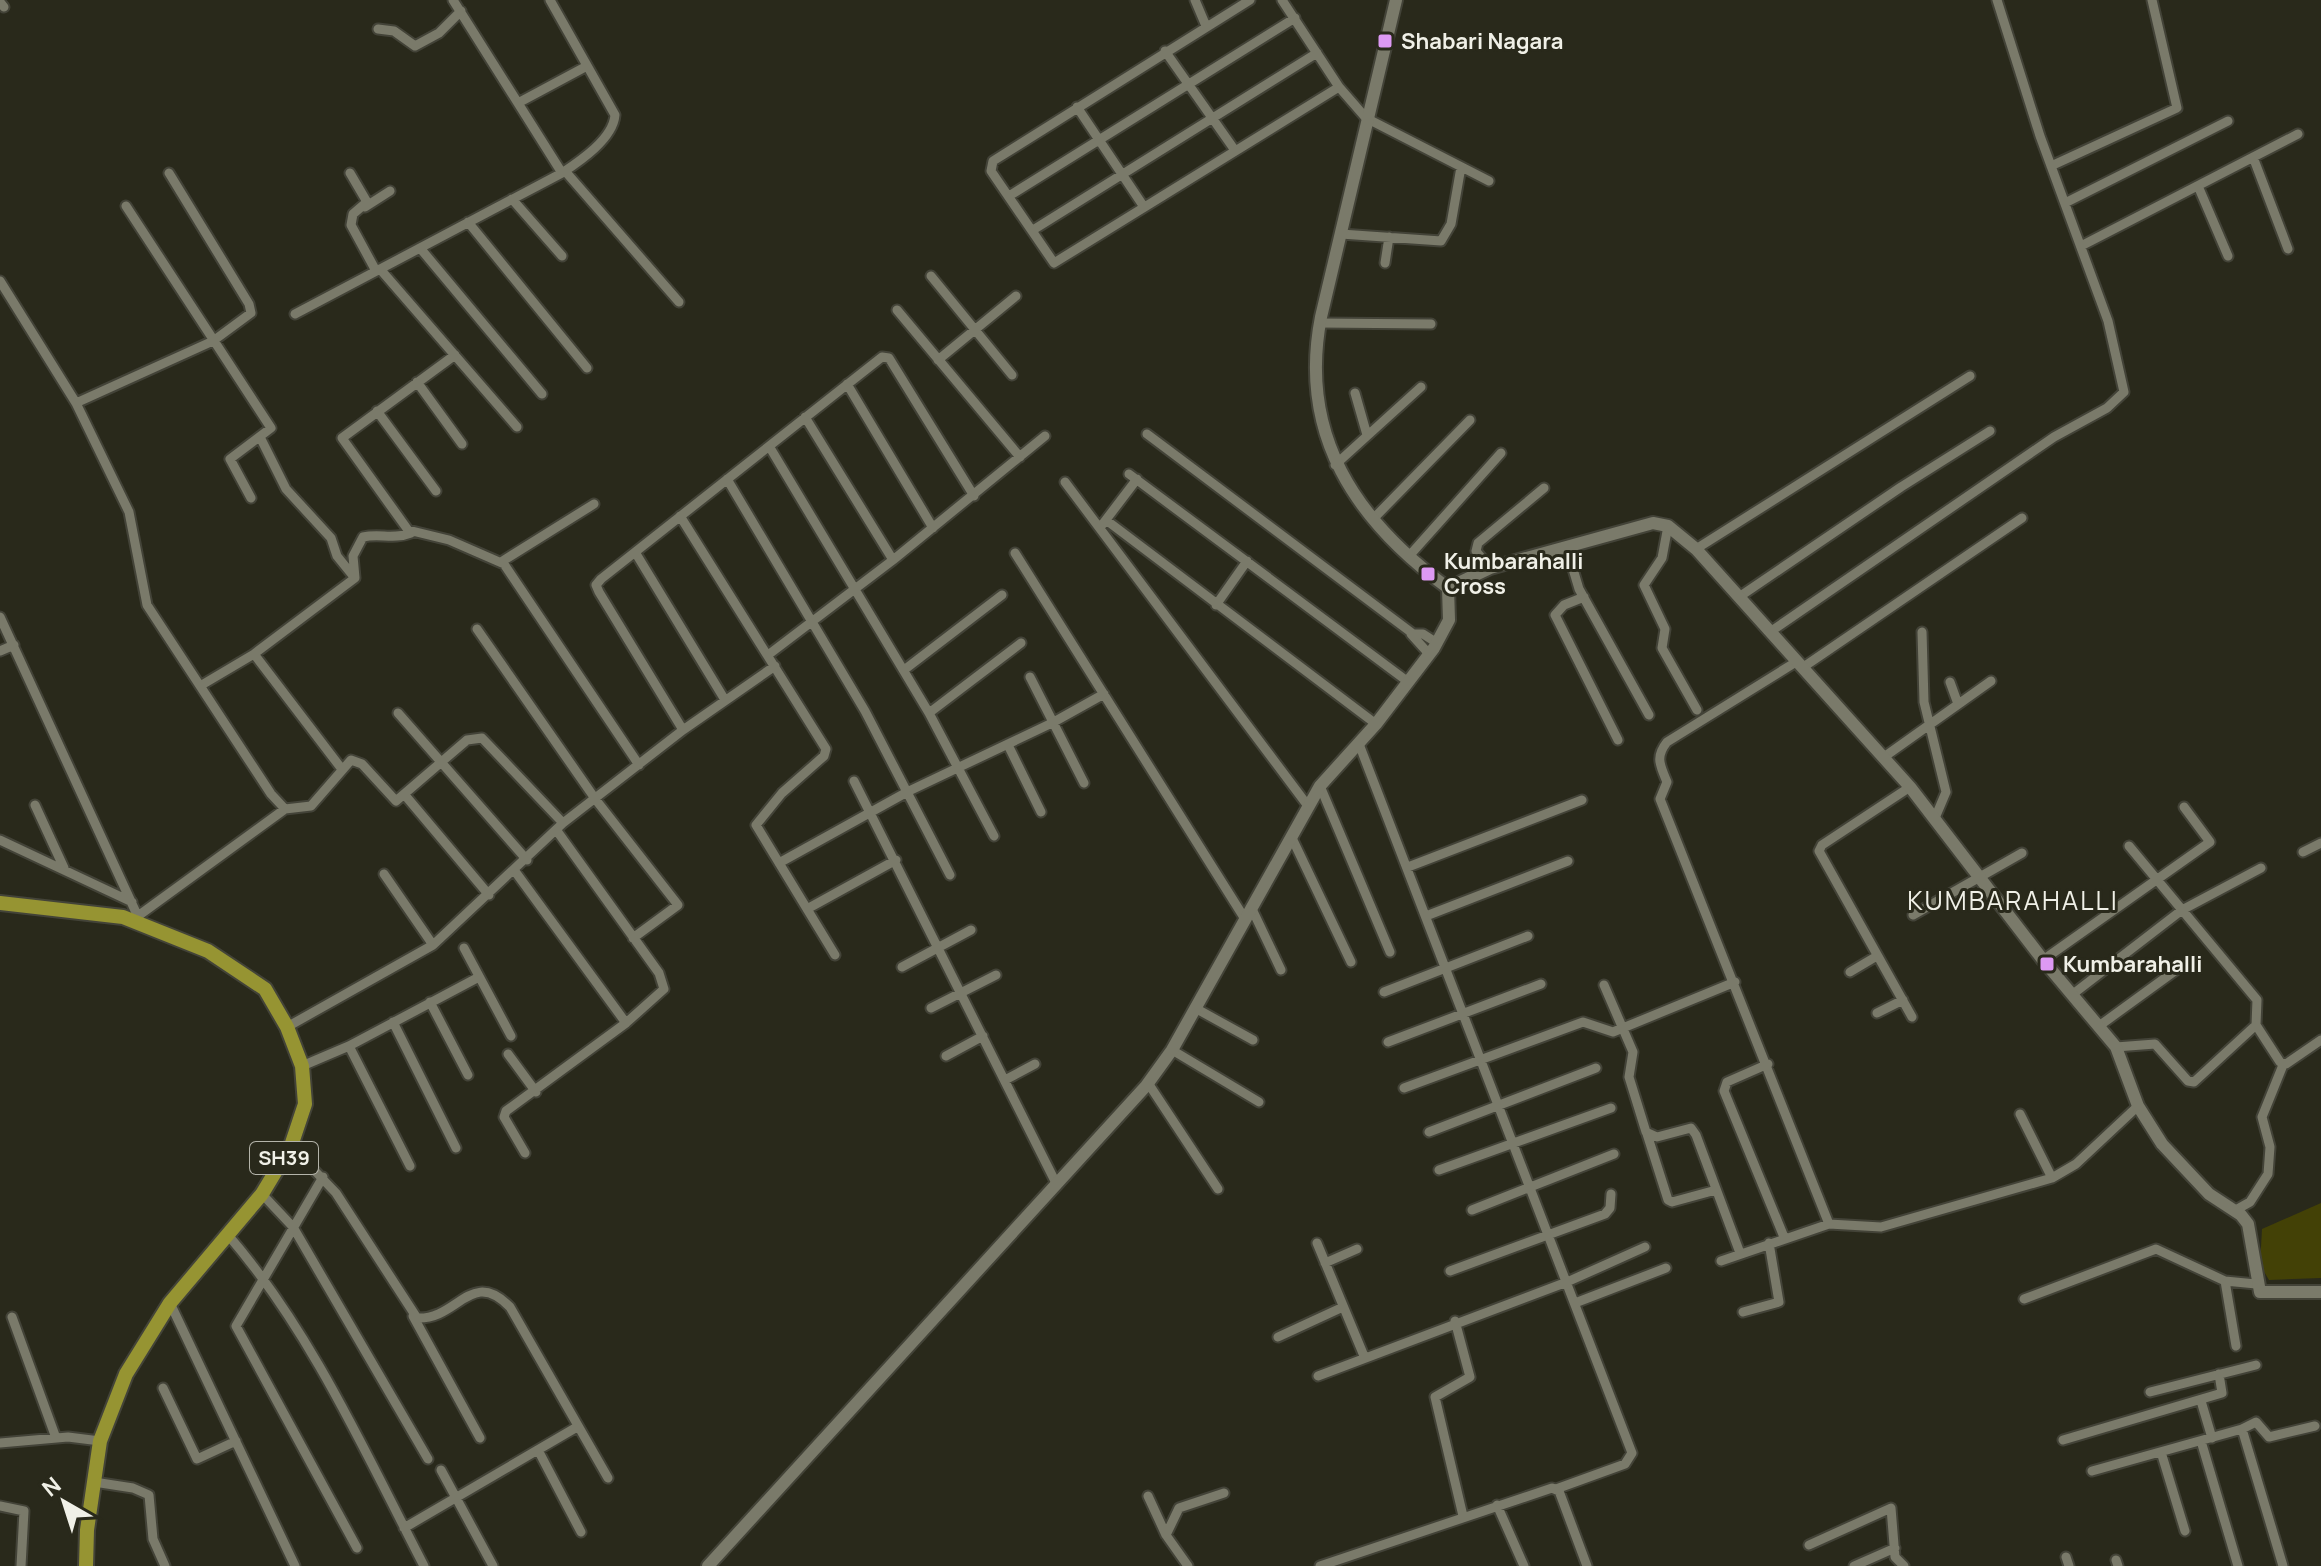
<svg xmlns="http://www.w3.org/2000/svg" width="2321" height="1566" viewBox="0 0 2321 1566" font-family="Manrope,sans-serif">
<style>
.water{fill:#434106}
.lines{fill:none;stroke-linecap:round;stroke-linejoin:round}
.minor-casing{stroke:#434338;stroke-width:13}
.tertiary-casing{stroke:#434338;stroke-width:16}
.primary-casing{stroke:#434338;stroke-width:18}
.minor{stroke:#7a7a6a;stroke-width:9}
.tertiary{stroke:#7a7a6a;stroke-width:12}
.primary{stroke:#969432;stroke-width:14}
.poi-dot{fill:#dd99f3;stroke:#29291b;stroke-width:3}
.labels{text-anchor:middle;stroke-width:6;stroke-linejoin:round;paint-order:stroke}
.shield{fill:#29291b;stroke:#b4b4aa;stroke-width:2}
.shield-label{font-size:20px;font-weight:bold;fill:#f0f0e7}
.poi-label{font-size:22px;font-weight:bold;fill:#f0f0e7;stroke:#29291b;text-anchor:start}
.quarter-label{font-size:26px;letter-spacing:2px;fill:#f0f0e7;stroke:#29291b}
</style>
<rect width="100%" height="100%" fill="#29291b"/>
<path class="water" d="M2321 1203V1278L2269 1280 2260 1265 2262 1229Z"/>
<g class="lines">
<g class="minor-casing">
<path id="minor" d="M453 0 562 173
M1195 0 1206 26
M1250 0 993 161 991 171 1054 263 1339 87
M1282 0 1339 87 1366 118 1489 181
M0 2 4 7
M378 29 394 31 415 46 439 33 461 11
M1165 51 1234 149
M518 103 587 66
M1077 107 1144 207
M2253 157 2288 249
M2051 166 2177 108 2152 0
M565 171 679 302
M350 173 367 202 353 214 351 225 376 271
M2198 186 2228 256
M1009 196 1295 18
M512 199 562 256
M2065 203 2228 121
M126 206 271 428 230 459 251 498
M365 207 390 191
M468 222 587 368
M1033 230 1317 53
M1341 234 1441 241 1451 224 1461 167
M2081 246 2298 134
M420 248 542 394
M1385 263 1389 237
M380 269 517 427
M931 276 1012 375
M0 281 76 403 129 512 147 605 271 794 285 809
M897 310 1020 457
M295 314 562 173C580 161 613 139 615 115L550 0
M1320 323 1431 324
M455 355 342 438 408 530 449 540 504 564 639 765
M938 360 1016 296
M417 382 462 444
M847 384 933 528
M1355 393 1367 435
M76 403 213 341 251 313 249 304 169 173
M377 411 436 491
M805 417 893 560
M1147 434 1412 633
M261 439 286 489 331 538 337 556 354 577
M769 446 929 713 994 836
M1335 465 1421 387
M1129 474 1407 681
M727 479 865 711 950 875
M1065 482 1308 806
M680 516 826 749 824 756 782 793 756 825 835 955
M1375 517 1470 420
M1106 520 1376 724
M1102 525 1137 479
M1668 526 1662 558 1644 585 1665 629 1662 648 1697 710
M1567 549 1579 589 1649 715
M1696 549 1970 376
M635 552 725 700
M1015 553 1245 919
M1410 555 1501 453
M501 562 594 504
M1490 568 1476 551 1478 543 1544 488
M1584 597 1564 605 1555 615 1618 740
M1739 597 1901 487 1990 431
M1216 605 1247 561
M0 617 139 919
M477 629 596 800 678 905 633 938
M1770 632 2054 437 2107 408 2124 392 2108 321 2040 136 1997 0
M1922 632 1924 702 1946 792 1935 818
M0 651 14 645
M254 654 355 578 353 556 363 537C380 533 393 540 411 533
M1429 654 1411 634H1423L1437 643
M768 655 893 560 1045 436
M1796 662 1667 742C1655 757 1660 765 1667 782L1660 799 1829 1224
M1802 668 2022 518
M904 670 1002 595
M1030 677 1084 783
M1950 682 1958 704
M200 686 254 654 341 768
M398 713 527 860
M929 713 1021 643
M683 730 599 592 596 585 601 579 882 357 889 358 974 496
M1359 744 1632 1453 1625 1464 1556 1489
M1008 745 1041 812
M1884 757 1991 681
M854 781 1057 1185
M1320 786 1390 952
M1910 787 1822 845 1819 851 1912 1017
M404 794 489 895
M35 805 64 868
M557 831 659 973 664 989 626 1023
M1291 836 1351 962
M0 840 132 902
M2129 846 2257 1000 2256 1025 2280 1062 2286 1064 2321 1040
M2303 852 2321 843
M779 863 909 791 1052 723 1104 694
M1408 867 1582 800
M514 870 626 1023 506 1111 504 1117 525 1153
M384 874 433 945
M1251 907 1281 970
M807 909 896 860
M1913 915 2022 853
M138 916 285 809 311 806 351 760 362 764 396 801 467 740 482 738 563 823
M1426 916 1568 861
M464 948 511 1036
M2043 960 2210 842 2184 807
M902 967 971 930
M1850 972 1877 956
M1604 985 1633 1052 1629 1077 1646 1132 1657 1137 1691 1128 1696 1135 1740 1253
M1384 992 1528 936
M2073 994 2182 910 2261 868
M430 1002 468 1075
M931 1008 996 975
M1195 1008 1253 1040
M1877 1013 1903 1000
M393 1022 456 1148
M2099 1026 2183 965
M287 1027 433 945 563 823 683 730 775 666
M1388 1042 1541 984
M349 1046 410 1166
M2116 1047 2155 1044 2188 1081 2194 1082 2256 1025
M1172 1050 1259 1102
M508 1054 536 1092
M946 1056 983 1036
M1768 1064 1727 1082 1724 1091 1784 1237
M302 1066 349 1046 479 977
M1005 1080 1035 1064
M1148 1083 1218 1189
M1404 1088 1583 1022 1613 1032 1735 982
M2020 1114 2052 1178
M1429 1132 1596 1068
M1647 1134 1668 1200 1672 1202 1716 1190
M291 1146 336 1193 417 1318C458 1320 471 1267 510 1307L608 1478
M1439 1170 1611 1108
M323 1177 236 1326 357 1548
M262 1194 293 1227 428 1459
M1472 1210 1614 1154
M2234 1211 2250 1202 2268 1174 2270 1147 2262 1117 2283 1065
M228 1235C311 1331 366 1454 424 1566
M1317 1243 1364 1356
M1721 1261 1829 1224 1881 1227 2052 1178 2076 1164 2138 1106
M1325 1263 1357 1249
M1450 1271 1605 1214 1610 1208 1611 1194
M2225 1281 2236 1346
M2024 1299 2156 1249 2225 1281 2256 1284
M170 1303 295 1566
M1575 1303 1666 1268
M1743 1312 1779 1302 1769 1243
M413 1316 480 1438
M12 1317 56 1438
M1455 1321 1470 1377 1435 1397 1463 1516
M1278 1337 1343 1307
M1318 1376 1567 1282 1645 1247
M163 1388 197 1459 236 1441
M2150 1392 2256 1365
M2201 1401 2212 1438
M2242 1429 2256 1422 2269 1437 2315 1426
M2063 1440 2222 1393 2219 1374
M2201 1441 2238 1566
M0 1443 68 1437 100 1441
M538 1450 581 1532
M2161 1452 2185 1531
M441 1470 493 1566
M2092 1471 2242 1429 2283 1566
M94 1482 133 1488 149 1495 153 1539 165 1566
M1148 1496 1166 1535 1188 1566
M1497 1505 1524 1566
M0 1506 24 1511 21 1566
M404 1528 577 1427
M1166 1535 1179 1508 1224 1493
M1809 1545 1891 1508 1895 1557 1904 1566
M2066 1557 2069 1566
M2116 1560 2118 1566
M1320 1566 1552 1488 1559 1491 1587 1566
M1854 1566 1895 1548"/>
</g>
<g class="tertiary-casing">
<path id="tertiary" d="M1448 588 1490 568 1653 523 1668 526 1696 549 1910 787 2043 960 2116 1047 2138 1106 2162 1144 2209 1194 2241 1215 2248 1224 2260 1292H2321
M708 1566 1146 1086 1172 1050 1320 786 1376 724 1434 648 1449 620 1448 588C1355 520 1298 434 1321 317L1396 0"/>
</g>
<g class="primary-casing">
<path id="primary" d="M0 903 123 917 208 951 265 989 287 1027 302 1066 305 1104 291 1146 262 1194 170 1303 126 1374 100 1441 87 1530 86 1566"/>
</g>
<use href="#minor" class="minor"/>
<use href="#tertiary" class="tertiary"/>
<use href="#primary" class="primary"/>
</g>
<g class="poi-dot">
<rect x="1377" y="33" width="16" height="16" rx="4"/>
<rect x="1420" y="566" width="16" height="16" rx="4"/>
<rect x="2039" y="956" width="16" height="16" rx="4"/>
</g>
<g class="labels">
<rect class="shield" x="250" y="1142" width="68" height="32" rx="6"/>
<g class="shield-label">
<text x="284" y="1165">SH39</text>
</g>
<g class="poi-label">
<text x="1401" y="49">Shabari Nagara</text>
<text x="1444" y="569">Kumbarahalli<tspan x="1444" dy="25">Cross</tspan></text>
<text x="2063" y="972">Kumbarahalli</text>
</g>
<g class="quarter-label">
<text x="2013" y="910">KUMBARAHALLI</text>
</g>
</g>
<g transform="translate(64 1502) rotate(321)" stroke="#29291b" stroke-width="6" paint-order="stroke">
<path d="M0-6L14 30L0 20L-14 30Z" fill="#f0f0e7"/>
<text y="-12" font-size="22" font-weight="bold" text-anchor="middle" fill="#f0f0e7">N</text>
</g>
</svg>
